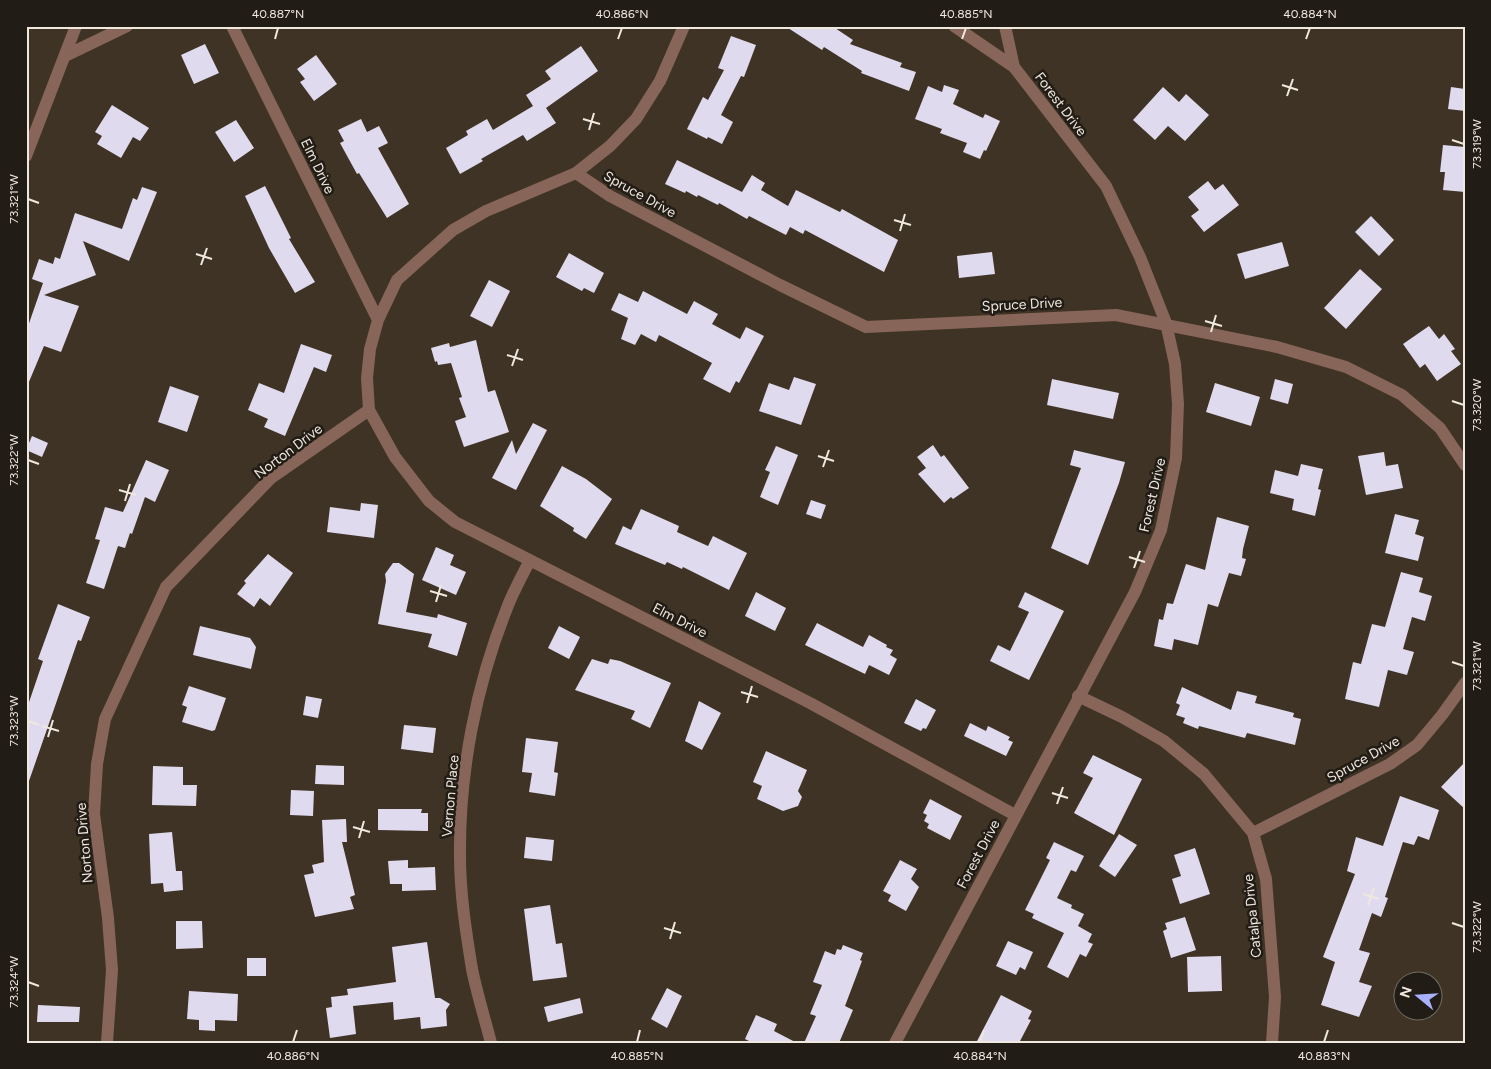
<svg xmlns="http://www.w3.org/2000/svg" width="1491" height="1069" viewBox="0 0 1491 1069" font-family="Figtree,sans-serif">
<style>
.building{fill:#e0daee}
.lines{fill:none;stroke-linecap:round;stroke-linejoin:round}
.street{stroke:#886559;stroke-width:12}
.ticks{fill:none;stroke:#efe8df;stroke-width:2}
.labels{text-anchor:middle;stroke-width:5;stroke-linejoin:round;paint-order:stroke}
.street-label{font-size:14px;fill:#efe8df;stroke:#211c15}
.neatline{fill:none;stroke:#efe8df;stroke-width:2}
.ticks-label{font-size:12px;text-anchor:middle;fill:#efe8df}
</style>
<rect width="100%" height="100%" fill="#3e3324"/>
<path class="building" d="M785 26H832L853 40 850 44 902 63 900 67 916 72 909 91 861 73 862 71 824 47 822 50Z
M731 36 756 45 744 77 741 76 721 115 733 122 722 144 708 137 707 139 687 129 703 97 708 100 724 70 718 68Z
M205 44 219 73 194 84 181 55Z
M581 46 598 71 546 108 556 123 527 141 523 135 481 159 483 161 460 174 446 148 468 135 466 131 487 119 493 130 533 106 526 95 551 79 545 71Z
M316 55 337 84 314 101 300 82 305 79 297 69Z
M944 85 959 90 953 104 983 118 985 114 1000 121 986 151 984 150 980 159 963 152 967 143 940 133 942 129 915 119 928 86 942 92Z
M1163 87 1179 102 1186 94 1209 115 1185 141 1168 126 1155 140 1133 120Z
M1451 87 1465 89V111L1448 109Z
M112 105 149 128 140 141 133 137 121 158 97 144 102 136 95 132Z
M361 119 367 132 379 126 388 143 378 148 409 204 387 218 359 173 357 174 340 143 344 141 338 130Z
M236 120 254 148 234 162 215 132Z
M1443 145 1465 147V192L1443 190 1445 172H1440Z
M677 160 742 192 752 175 765 183 761 190 788 206 796 190 840 212 842 209 898 240 884 272 805 230 803 234 790 227 786 235 749 216 747 219 719 203 718 205 698 195 697 197 686 191 685 193 665 184Z
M1208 181 1215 190 1223 184 1239 205 1204 232 1191 216 1199 210 1188 197Z
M265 186 291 238 289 239 315 282 295 293 269 248 245 196Z
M142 187 157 192 129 261 83 241 96 275 44 295 79 306 61 352 44 346 26 389V332L43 283 32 279 39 259 53 264 55 257 60 259 75 213 122 229 133 198 137 200Z
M1371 216 1394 240 1379 256 1355 232Z
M1282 242 1289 266 1245 279 1237 254Z
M992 252 995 274 959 278 957 256Z
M569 253 604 273 594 293 584 288 582 291 556 277Z
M1360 269 1382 289 1346 329 1324 308Z
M489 280 510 291 492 327 470 316Z
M643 291 687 314 694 301 718 314 712 324 740 339 746 327 764 336 739 383 736 381 730 393 703 379 712 363 659 335 656 342 641 334 635 345 621 339 628 318 611 310 619 293 638 302Z
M1429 326 1439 339 1444 334 1455 349 1451 351 1461 364 1437 381 1425 364 1420 368 1403 344Z
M476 340 488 392 495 390 509 432 464 447 455 421 466 417 459 398 462 397 451 363 438 365 437 361 435 362 431 348 449 343 450 347Z
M301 344 332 355 326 372 314 367 285 436 264 427 268 419 248 410 259 383 284 393Z
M794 377 816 384 801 425 759 411 769 383 789 390Z
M1052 379 1119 393 1113 419 1047 405Z
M1275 379 1293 384 1288 404 1270 399Z
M1215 383 1260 397 1251 426 1206 412Z
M170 386 199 396 187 432 158 422Z
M533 423 547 430 516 490 492 478 512 440 516 454Z
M32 436 48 443 42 457 26 450Z
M933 445 941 457 944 455 969 488 953 499 951 497 944 503 918 474 926 468 917 457Z
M776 446 798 455 778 505 760 497 770 472 765 470Z
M1074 450 1125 462 1119 483 1088 565 1051 548 1081 468 1070 465Z
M1384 452 1386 466 1398 464 1403 488 1366 495 1358 456Z
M146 460 169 470 155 502 145 497 132 534 130 533 125 548 118 546 104 589 86 583 100 540 95 539 105 507 123 512Z
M1301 464 1323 469 1318 489 1321 490 1315 516 1292 510 1294 499 1270 493 1275 470 1298 476Z
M562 466 586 479 612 499 586 539 573 531 574 528 540 506Z
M811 500 826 505 821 519 806 514Z
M361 503 378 505 374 538 327 532 330 507 360 511Z
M641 509 679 526 677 532 708 546 713 536 747 553 729 590 683 567 682 569 667 562 665 565 615 544 623 526 631 530Z
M1395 514 1419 520 1415 534 1424 537 1418 561 1385 553Z
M1217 517 1249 526 1243 549 1242 558 1246 559 1241 576 1229 573 1218 607 1208 604 1198 645 1174 639 1172 650 1154 646 1159 619 1163 620 1167 603 1173 604 1186 564 1205 570Z
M436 547 454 555 450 565 466 572 456 595 422 580Z
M268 554 293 573 270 606 260 598 254 607 237 594 246 583 244 581Z
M393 563H399L414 574 406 612 437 618 438 614 467 623 457 656 428 647 432 634 378 624 386 581 385 574Z
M1401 572 1423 578 1419 592 1432 596 1425 621 1412 617 1403 649 1414 652 1407 675 1388 670 1379 707 1345 699 1353 662 1361 664 1372 624 1385 627Z
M756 592 786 608 775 631 745 616Z
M1025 592 1064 611 1029 680 990 661 998 645 1010 651 1029 612 1018 607Z
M58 604 90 617 81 641 78 640 29 781 26 780V711L43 661 38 659Z
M817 623 863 647 869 635 887 645 886 647 893 650 890 655 897 659 889 675 869 665 865 674 805 645Z
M200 626 250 638 256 647 251 669 193 655Z
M559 626 580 637 569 659 548 648Z
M592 659 608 664 610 659 620 661 671 683 650 728 631 719 635 711 575 690Z
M189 686 226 698 215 730 212 731 182 722 187 707 182 705Z
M1182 687 1231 710 1237 691 1257 696 1255 703 1294 713 1293 717 1301 719 1295 745 1247 733 1245 738 1199 726 1198 729 1183 723 1185 718 1176 715 1180 705 1176 703Z
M306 696 322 699 318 718 303 715Z
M916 699 936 710 926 729 923 728 921 731 904 723Z
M699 701 721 713 702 750 685 741Z
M970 723 986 731 988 726 1010 737 1008 740 1013 742 1006 756 964 736Z
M404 725 436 728 433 753 401 749Z
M526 738 558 742 554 772 558 773 555 796 529 792 532 773 522 772Z
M766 751 807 770 798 791 802 797 798 806 783 811 757 799 762 786 753 782Z
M1093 755 1142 779 1114 835 1074 813 1093 778 1083 773Z
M1465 762V809L1441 787Z
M316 765 344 766V785L315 784Z
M153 766 183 767V785H197L196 806 152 805Z
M291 790 314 791 313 816 290 815Z
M1400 796 1439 810 1429 840 1418 836 1414 845 1403 842 1385 897 1388 898 1381 917 1372 913 1359 950 1370 953 1359 982 1372 986 1359 1017 1321 1005 1335 962 1323 957 1355 874 1347 871 1356 837 1383 846Z
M930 799 962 816 950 840 927 828 929 824 924 821 927 815 923 813Z
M378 809H422L421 813H428V831L378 830Z
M346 819 347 842H342L355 895 350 897 354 909 315 917 304 875 314 873 312 865 324 862 322 820Z
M172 832 176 871H182L183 890 164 892 163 883 151 884 149 834Z
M1119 834 1137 845 1115 877 1099 866Z
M526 837 554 840 552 861 524 858Z
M1054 842 1084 856 1076 872 1071 870 1057 898 1072 905 1071 908 1084 914 1078 926 1092 934 1088 942 1093 944 1086 957 1080 954 1068 978 1047 967 1064 933 1032 918 1034 914 1025 910 1050 860 1046 858Z
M1195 848 1210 894 1180 904 1172 879 1181 876 1174 855Z
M408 860V868L435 867 436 890 402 891V884H390L388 861Z
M900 860 917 869 911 879 919 887 906 911 888 901 891 895 883 891Z
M550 905 556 944 562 943 567 977 533 981 524 909Z
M1185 917 1196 950 1171 958 1163 931 1167 929 1165 923Z
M176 921H202L203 948 176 949Z
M1008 941 1033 952 1025 970 1020 967 1016 975 996 966Z
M427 942 435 998H440L450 1004 446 1010 447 1026 421 1029 420 1017 394 1020 393 1002 353 1006 356 1034 330 1038 326 1008 332 1007 331 997 348 995 347 989 396 982 392 947Z
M843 945 863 953 860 960 862 961 845 1006 853 1010 839 1043H804L816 1016 810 1014 822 985 813 982 825 951 835 955 837 949 841 950Z
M1221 956 1222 991 1188 992 1187 957Z
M247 958H266V976H247Z
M667 988 682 996 667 1028 651 1019Z
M189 991 238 994 237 1021 215 1020V1031L199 1030V1020L187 1019Z
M1001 995 1032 1011 1028 1019 1031 1020 1019 1043H976Z
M580 998 583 1013 548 1022 544 1007Z
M38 1005 80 1007 79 1022H37Z
M756 1015 777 1024 774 1031 797 1043H753L745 1039Z"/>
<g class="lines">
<path class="street" d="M232 26 378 320
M1005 26 1014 67
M65 56 127 26
M26 156 76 26
M576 173 610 196 780 285 866 327 1116 315 1277 347 1346 367 1402 395 1440 428 1465 465
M369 410 395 457 429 501 455 522 810 703 1015 815
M1078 696 1122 717 1164 741 1204 774 1253 833 1266 879 1275 997 1272 1043
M1253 833 1390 764 1417 745 1442 715 1465 683
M107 1043 112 970 108 918 94 814 97 764 105 719 166 587 271 478 369 410 367 378 370 349 378 320 397 280 453 230 486 211 576 173 610 146 636 119 660 81 684 26
M491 1043C485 1019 477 994 472 969 466 932 460 894 460 856 459 773 476 685 507 608 513 592 522 576 530 560
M895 1043 1135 592 1161 530 1176 458 1178 404 1175 364 1166 323 1140 257 1106 186 1014 67 954 26"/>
</g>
<path class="ticks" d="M275 39 278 28M618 39 622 28M962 39 966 28M1306 39 1310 28M1282 85 1298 90M1287 96 1293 79M583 119 600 124M589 130 594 113M1452 140 1464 144M28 199 39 203M894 220 911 225M900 231 905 214M196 254 212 259M201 265 207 248M1205 321 1222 326M1211 332 1216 315M507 355 523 360M512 366 518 349M1452 401 1464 405M818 456 834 461M28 460 39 464M823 467 829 450M119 490 136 495M125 501 130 484M1129 557 1145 562M1134 568 1140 551M430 591 447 596M436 602 441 585M1452 662 1464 666M741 692 758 697M747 703 752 686M28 721 39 725M42 726 59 731M48 737 53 720M1052 793 1068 798M1057 804 1063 787M353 827 370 832M359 838 364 821M1363 894 1379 899M1368 905 1374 888M1452 923 1464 927M664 928 681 933M670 939 675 922M28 982 39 986M293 1042 297 1030M637 1042 640 1030M980 1042 984 1030M1324 1042 1328 1030"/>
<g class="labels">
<g class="street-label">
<text transform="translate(1061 104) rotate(53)" y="5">Forest Drive</text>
<text transform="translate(318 166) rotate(64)" y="5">Elm Drive</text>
<text transform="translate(640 194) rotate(29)" y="5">Spruce Drive</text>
<text transform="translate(1022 304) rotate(-3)" y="5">Spruce Drive</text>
<text transform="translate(288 451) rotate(-37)" y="5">Norton Drive</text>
<text transform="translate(1152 495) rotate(-77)" y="5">Forest Drive</text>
<text transform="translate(680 620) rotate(27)" y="5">Elm Drive</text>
<text transform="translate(1363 759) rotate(-29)" y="5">Spruce Drive</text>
<text transform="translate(450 796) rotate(-85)" y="5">Vernon Place</text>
<text transform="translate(84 843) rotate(-95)" y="5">Norton Drive</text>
<text transform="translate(978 854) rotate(-62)" y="5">Forest Drive</text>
<text transform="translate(1252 916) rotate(-96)" y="5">Catalpa Drive</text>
</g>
</g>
<rect width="1491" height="1069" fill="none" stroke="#211c15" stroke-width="55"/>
<g transform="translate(1418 996) rotate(288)"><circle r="24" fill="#211c15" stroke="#736e66"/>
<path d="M0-4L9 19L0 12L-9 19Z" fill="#a9b0fc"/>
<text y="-8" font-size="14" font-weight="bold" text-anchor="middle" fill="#efe8df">N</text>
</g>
<rect x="28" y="28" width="1436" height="1014" class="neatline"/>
<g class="ticks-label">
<text x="278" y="18">40.887°N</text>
<text x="622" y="18">40.886°N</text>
<text x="966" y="18">40.885°N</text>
<text x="1310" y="18">40.884°N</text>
<text transform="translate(1477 144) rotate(-90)" y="4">73.319°W</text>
<text transform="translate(14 199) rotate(-90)" y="4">73.321°W</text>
<text transform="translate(1477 405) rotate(-90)" y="4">73.320°W</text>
<text transform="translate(14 460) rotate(-90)" y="4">73.322°W</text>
<text transform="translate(1477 666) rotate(-90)" y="4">73.321°W</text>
<text transform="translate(14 721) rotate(-90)" y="4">73.323°W</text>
<text transform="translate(1477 927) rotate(-90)" y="4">73.322°W</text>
<text transform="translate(14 982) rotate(-90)" y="4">73.324°W</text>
<text x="293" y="1060">40.886°N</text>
<text x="637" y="1060">40.885°N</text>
<text x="980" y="1060">40.884°N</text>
<text x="1324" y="1060">40.883°N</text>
</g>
</svg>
